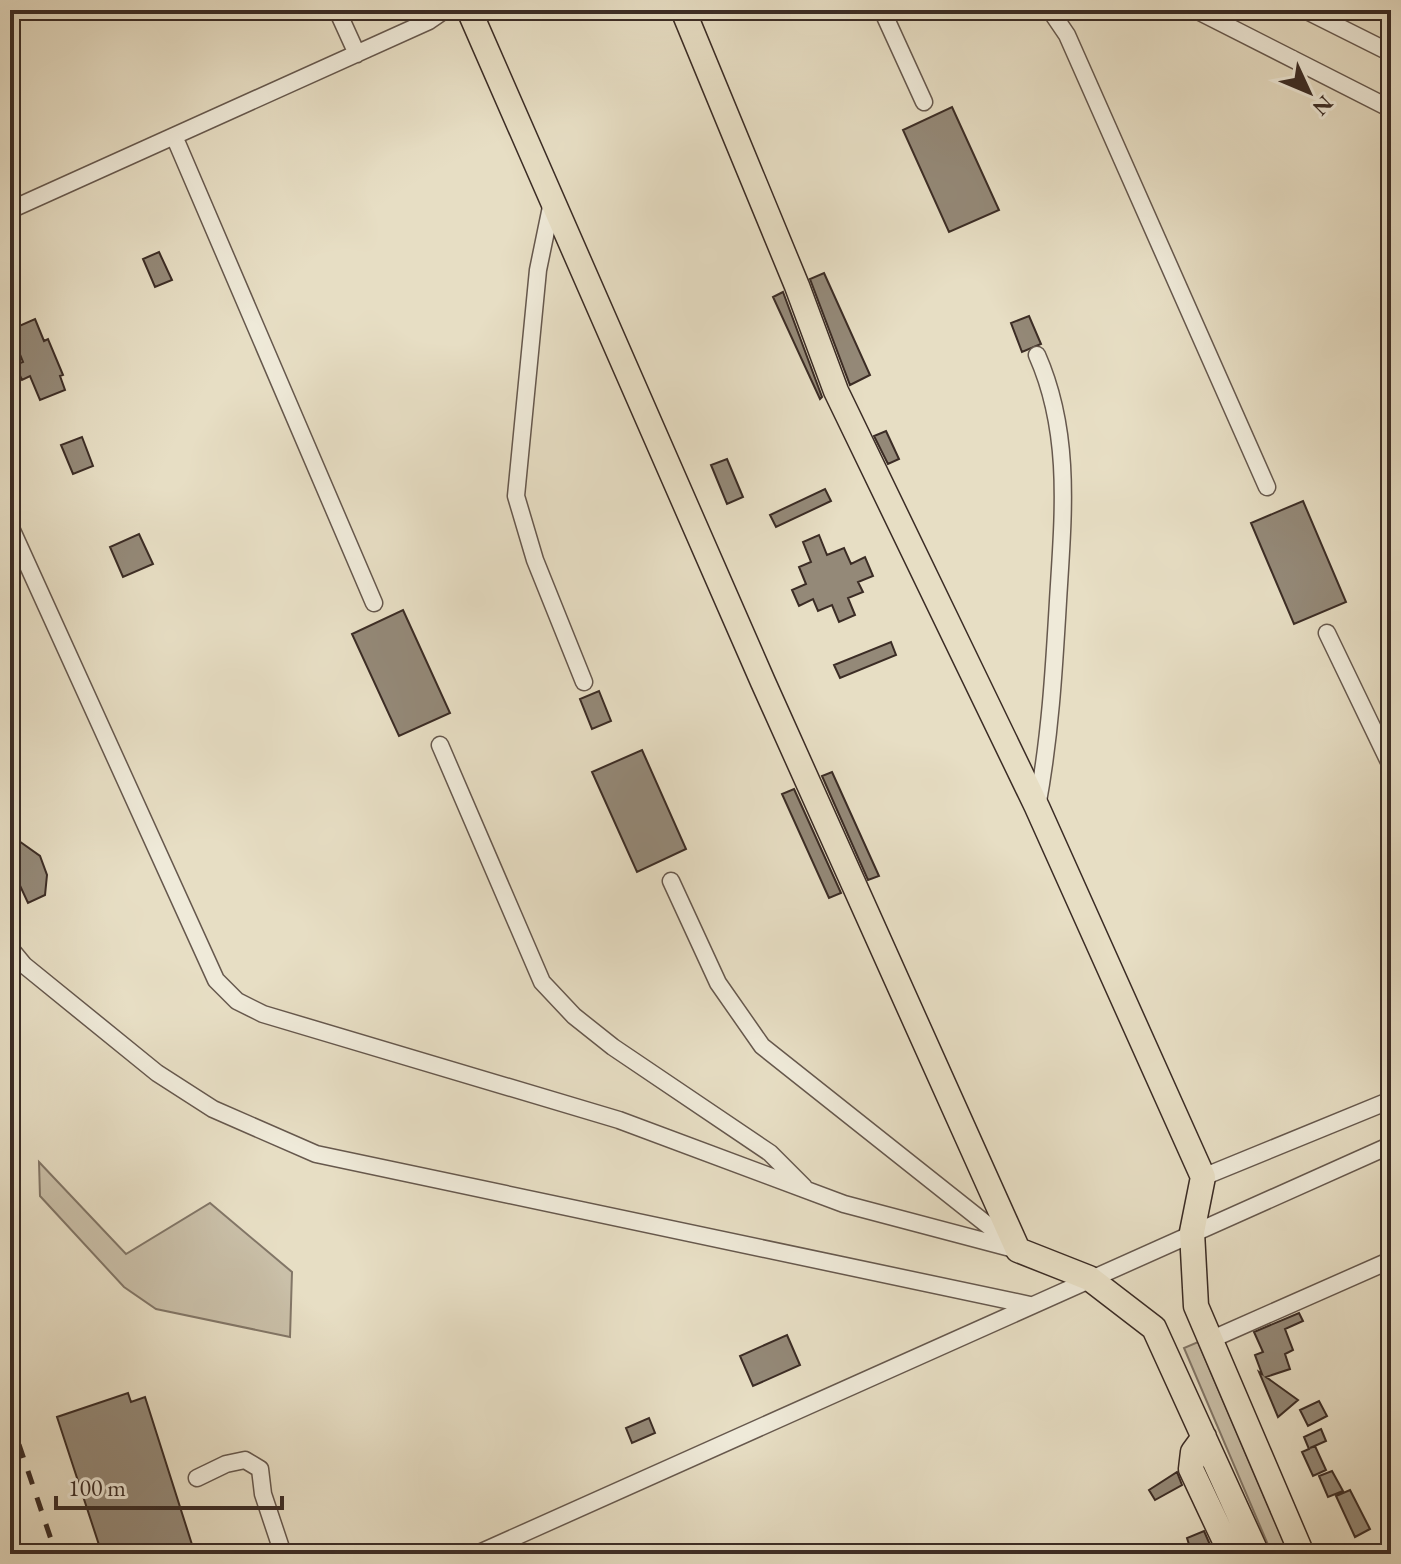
<svg xmlns="http://www.w3.org/2000/svg" width="1401" height="1564" viewBox="0 0 1401 1564" font-family="'EB Garamond',serif">
<style>
.green{fill:#cac0a9;stroke:#827667;stroke-width:2}
.building{fill:#948978;stroke:#3b2c25;stroke-width:2}
.lines{fill:none;stroke-linecap:round;stroke-linejoin:round}
.minor-casing{stroke:#66584d;stroke-width:19}
.highway-casing{stroke:#3b2c25;stroke-width:27}
.minor{stroke:#efead9;stroke-width:16}
.highway{stroke:#e7dec4;stroke-width:24}
.rail{stroke:#3b2c25;stroke-width:5;stroke-dasharray:14 14;stroke-linecap:butt}
</style>
<rect width="100%" height="100%" fill="#e7dec4"/>
<filter id="stains"><feTurbulence type="fractalNoise" baseFrequency=".0025" numOctaves="4"/><feColorMatrix values="0 0 0 0 .2 0 0 0 0 .09 0 0 0 0 .02 0 0 0 .5 -.17"/></filter>
<radialGradient id="worn" r=".72"><stop offset=".6" stop-color="#630" stop-opacity="0"/><stop offset="1" stop-color="#630" stop-opacity=".3"/></radialGradient>
<path class="green" d="M39 1162 126 1254 210 1203 292 1272 290 1337 156 1309 124 1287 40 1196Z
M1198 1342 1289 1554H1272L1184 1348Z"/>
<path class="building" d="M952 107 999 210 949 232 903 130Z
M159 252 172 280 155 287 143 259Z
M824 273 870 375 850 385 810 279Z
M783 292 822 397 820 399 773 297Z
M1029 316 1041 344 1022 352 1011 323Z
M35 319 44 341 48 339 63 375 60 376 65 390 40 400 30 376 22 380 15 365 23 362 10 330Z
M886 431 899 459 888 464 874 436Z
M82 437 93 466 73 474 61 445Z
M727 459 743 497 727 504 711 465Z
M825 489 831 501 776 527 770 515Z
M1303 501 1346 602 1294 624 1251 523Z
M139 534 153 564 123 577 110 547Z
M819 535 827 555 844 548 851 564 865 557 873 576 858 582 863 592 848 598 855 615 839 622 832 605 818 611 813 599 799 606 792 590 806 584 799 567 811 562 803 542Z
M403 610 450 713 399 736 352 634Z
M891 642 896 655 840 678 834 665Z
M599 691 611 721 592 729 580 699Z
M642 750 686 849 637 872 592 772Z
M832 772 879 876 868 880 822 776Z
M794 789 841 893 829 898 782 794Z
M19 841 40 856 47 875 45 895 28 903 10 864V845Z
M1299 1313 1303 1321 1285 1329 1293 1350 1285 1354 1290 1369 1266 1377 1298 1400 1278 1417 1259 1372 1262 1374 1255 1355 1263 1352 1254 1332Z
M787 1335 800 1365 753 1386 740 1356Z
M128 1393 131 1402 145 1397 195 1554H102L57 1417Z
M1319 1401 1327 1416 1308 1426 1300 1410Z
M649 1418 655 1433 632 1443 626 1428Z
M1321 1429 1326 1441 1310 1448 1315 1446 1326 1470 1313 1476 1302 1452 1309 1449 1304 1437Z
M1332 1471 1343 1491 1328 1497 1319 1476Z
M1177 1472 1182 1485 1155 1500 1149 1490Z
M1350 1490 1370 1529 1355 1537 1336 1496Z
M1204 1531 1211 1547 1192 1554 1187 1538Z"/>
<g class="lines">
<g class="minor-casing">
<path id="minor" d="M337 10 357 54
M882 10 924 102
M1050 10 1067 35 1267 487
M1196 10 1391 109
M1305 10 1391 53
M174 136 374 603
M552 202 538 270 516 496 535 560 584 682
M10 210 429 21 445 10
M1037 355C1072 434 1063 516 1058 601 1054 670 1050 738 1037 807
M10 526 216 980 237 1001 263 1014 619 1120 844 1204 1018 1250
M1327 633 1391 766
M440 745 542 982 574 1016 613 1047 770 1153 804 1187
M671 881 718 983 762 1046 1014 1246
M10 948 24 965 157 1073 213 1109 316 1154 1030 1305
M1203 1177 1391 1100
M1210 1340 1391 1260
M197 1478 226 1464 245 1460 260 1469 263 1494 283 1554
M477 1554 1391 1145"/>
</g>
<g class="highway-casing">
<path id="highway" d="M469 10 763 682 1018 1250 1089 1278 1154 1328 1257 1554
M683 10 797 286 836 391 1037 807 1203 1177 1192 1232 1196 1306 1302 1554
M1204 1437 1193 1452 1191 1469 1231 1554"/>
</g>
<use href="#minor" class="minor"/>
<use href="#highway" class="highway"/>
<path class="rail" d="M10 1418 56 1554"/>
</g>
<rect width="1401" height="1564" fill="none" stroke="#e7dec4" stroke-width="40"/>
<rect x="12" y="12" width="1377" height="1540" fill="none" stroke="#3b2c25" stroke-width="4"/>
<rect x="20" y="20" width="1361" height="1524" fill="none" stroke="#3b2c25" stroke-width="2"/>
<g transform="translate(1309 92) rotate(134)" stroke="#efead9" stroke-width="6" paint-order="stroke">
<path d="M0-6L14 30L0 20L-14 30Z" fill="#3b2c25"/>
<text y="-12" font-size="22" font-weight="bold" text-anchor="middle" fill="#3b2c25">N</text>
</g>
<path d="M56 1496v12h226v-12" fill="none" stroke="#3b2c25" stroke-width="4"/>
<text x="68" y="1496" font-size="24" fill="#3b2c25" stroke="#efead9" stroke-width="6" paint-order="stroke">100 m</text>
<rect width="100%" height="100%" filter="url(#stains)"/>
<rect width="100%" height="100%" fill="url(#worn)"/>
</svg>
